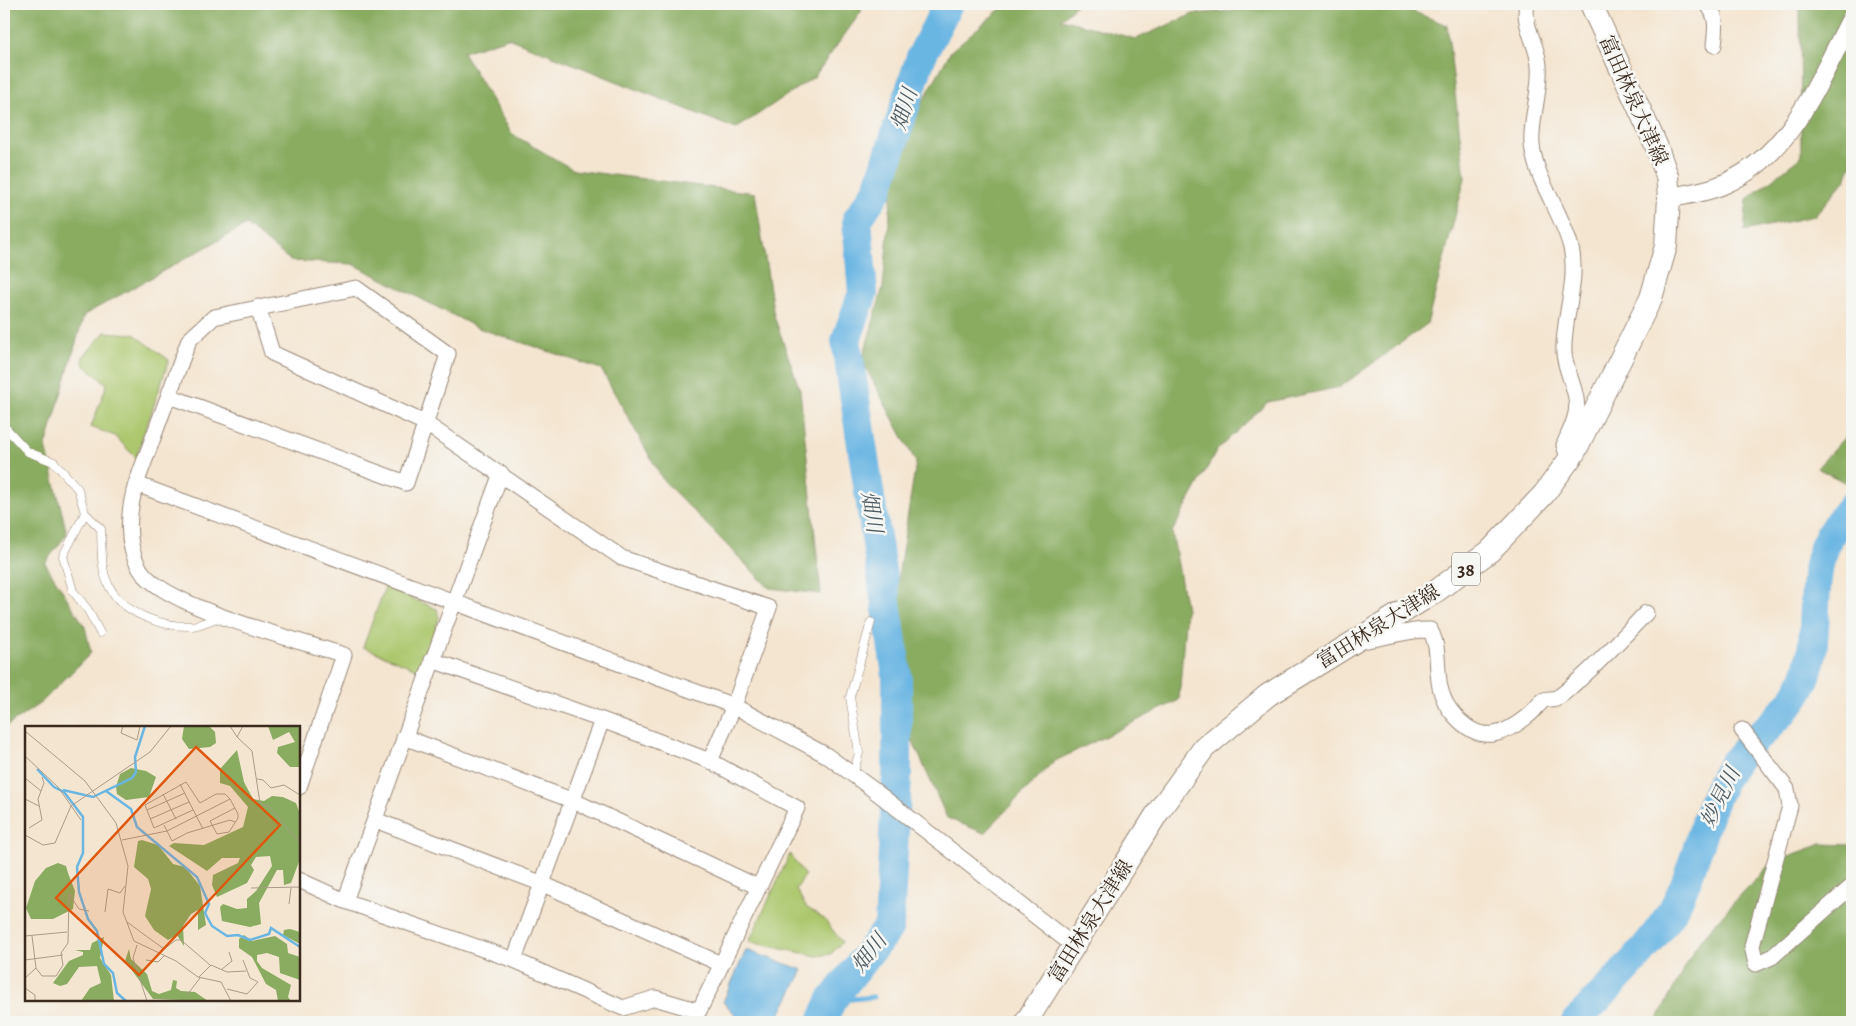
<svg xmlns="http://www.w3.org/2000/svg" width="1856" height="1026" viewBox="0 0 1856 1026" font-family="Alegreya,'Noto Serif JP',serif">
<style>
.green{fill:#acc76d;stroke:#747846}
.forest{fill:#89ac60;stroke:#626b3f}
.water{fill:#6ab6e3;stroke:#527080}
.lines{fill:none;stroke-linecap:round;stroke-linejoin:round}
.stream{stroke:#6ab6e3;stroke-width:5}
.river{stroke:#6ab6e3;stroke-width:30}
.service-casing{stroke:#988877;stroke-width:9}
.minor-casing{stroke:#988877;stroke-width:17}
.tertiary-casing{stroke:#988877;stroke-width:21}
.primary-casing{stroke:#988877;stroke-width:24}
.service{stroke:#fff;stroke-width:8}
.minor{stroke:#fff;stroke-width:15}
.tertiary{stroke:#fff;stroke-width:19}
.primary{stroke:#fff;stroke-width:22}
.labels{text-anchor:middle;stroke-width:5;stroke-linejoin:round;paint-order:stroke}
.shield{fill:#f6f6f2;stroke:#73675e;stroke-width:1}
.shield-label{font-size:19px;font-weight:bold;fill:#3b2a1e}
.street-label{font-size:20px;fill:#3b2a1e;stroke:#f6f6f2}
.water-label{font-size:21px;font-style:italic;fill:#4b5b63;stroke:#f6f6f2}
.inset-river{fill:none;stroke:#6ab6e3;stroke-width:2.5}
.inset-road{fill:none;stroke:#aa9a89;stroke-width:1}
.view{fill:#df570d;fill-opacity:0.15;stroke:#df570d;stroke-width:2.5}
.inset-edge{fill:none;stroke:#3b2a1e;stroke-width:2.5}
</style>
<rect width="100%" height="100%" fill="#f6f6f2"/>
<filter id="ink" filterUnits="userSpaceOnUse"><feTurbulence type="fractalNoise" baseFrequency=".02" numOctaves="2"/><feDisplacementMap in="SourceGraphic" scale="10" xChannelSelector="R" yChannelSelector="G"/><feConvolveMatrix kernelMatrix="1 2 1 2 8 2 1 2 1" color-interpolation-filters="sRGB"/></filter>
<filter id="wash" filterUnits="userSpaceOnUse"><feTurbulence type="fractalNoise" baseFrequency=".0096" numOctaves="4" result="noise"/><feDisplacementMap in="SourceGraphic" scale="20" xChannelSelector="R" yChannelSelector="G"/><feGaussianBlur stdDeviation="1.12" result="paint"/><feColorMatrix in="noise" values="0 0 0 0 0 0 0 0 0 0 0 0 0 0 0 0 0 1.4 0 .05"/><feComposite in="paint" operator="in"/></filter>
<g filter="url(#wash)">
<rect width="100%" height="100%" fill="#f4e5d0"/>
<path class="green" d="M105 332 134 334 169 360 136 458 115 436 91 427 107 384 84 365 82 358Z
M385 587 437 609 439 618 421 671 363 647Z
M790 854 805 876 796 889 806 907 824 919 842 942 831 954 817 956 749 942Z"/>
<path class="forest" d="M4 4H861V12L814 77 736 129 508 38 463 52 512 134 574 170 755 193 774 316 800 390 821 594 769 588 663 480 601 369 478 328 353 264 291 261 246 225 84 315 46 446 67 534 45 563 85 627 91 653 42 702 4 728Z
M1006 4H1077L1061 19 1136 39 1193 14 1263 8 1266 4H1394L1447 25 1465 178 1427 324 1340 387 1268 402 1217 450 1172 532 1186 609 1179 700 1053 762 984 833 947 818 883 674 916 462 862 361 883 287 896 149 951 51Z
M1800 4H1852V164L1846 179 1814 216 1744 231 1747 199 1801 157Z
M1852 429V486L1817 468Z
M1822 844 1852 845V1022H1656L1696 946 1732 904 1772 862Z"/>
<path class="water" d="M746 950 803 970 776 1022H743L723 1002Z"/>
<g class="lines">
<path class="stream" d="M831 1001 873 997"/>
<path class="river" d="M822 1022 831 1001 889 927 897 775V675L846 340 863 293 857 220 878 189 921 57 948 4
M1576 1022C1609 986 1649 950 1674 907 1699 863 1703 809 1731 767 1752 736 1789 716 1804 681 1821 640 1809 592 1823 550 1828 534 1841 519 1852 506"/>
</g>
</g>
<g filter="url(#ink)">
<g class="lines">
<g class="service-casing">
<path id="service" d="M4 426 28 452 54 462 78 489 85 513 63 556 73 591 88 610 100 633
M85 513 101 529C102 547 100 569 109 586 123 614 162 627 192 626 201 625 212 620 221 616
M853 775 859 753 850 697 871 622"/>
</g>
<g class="minor-casing">
<path id="minor" d="M1527 4C1522 25 1538 45 1539 66 1541 92 1530 119 1532 145 1536 182 1563 213 1571 248 1579 283 1562 319 1564 354 1566 373 1580 395 1576 413 1574 424 1568 435 1564 445L1569 461
M1707 4C1718 16 1716 29 1714 45
M258 307 272 353 425 423 622 558 769 608 734 706 710 761
M169 396 406 483 448 354 356 288 214 317 189 340 136 484C128 511 125 544 140 569 163 607 298 640 344 655L299 787
M136 484 734 706 826 755 871 788 1074 946
M1360 641C1384 639 1407 629 1430 630 1445 656 1428 687 1455 716 1481 745 1504 736 1530 714 1535 710 1539 703 1544 700 1548 698 1554 700 1558 697 1566 693 1572 685 1579 680 1603 659 1624 636 1646 613
M1742 730 1787 789 1790 806 1752 946 1756 964 1772 957 1852 886
M404 737 574 801 758 887
M375 820 543 884 721 964
M299 880 345 901 514 960 623 1008 655 998 699 1011 797 808 710 761 602 720 432 660
M345 901 501 473
M514 960 602 720"/>
</g>
<g class="tertiary-casing">
<path id="tertiary" d="M1669 198C1686 194 1708 192 1724 184 1792 155 1819 79 1852 18"/>
</g>
<g class="primary-casing">
<path id="primary" d="M1026 1022 1158 812 1204 748 1268 695 1435 592 1490 551 1544 494 1574 453 1651 298 1666 246 1669 198 1667 176 1656 145 1591 4"/>
</g>
<use href="#service" class="service"/>
<use href="#minor" class="minor"/>
<use href="#tertiary" class="tertiary"/>
<use href="#primary" class="primary"/>
</g>
</g>
<g class="labels">
<rect class="shield" x="1452" y="552.5" width="28" height="33" rx="4"/>
<g class="shield-label">
<text x="1466" y="576">38</text>
</g>
<g class="street-label">
<text transform="translate(1634 100) rotate(66)" y="7">富田林泉大津線</text>
<text transform="translate(1378 626) rotate(-32)" y="7">富田林泉大津線</text>
<text transform="translate(1090 921) rotate(-58)" y="7">富田林泉大津線</text>
</g>
<g class="water-label">
<text transform="translate(904 109) rotate(-72)" y="7">畑川</text>
<text transform="translate(872 512) rotate(81)" y="7">畑川</text>
<text transform="translate(1720 797) rotate(-64)" y="7">妙見川</text>
<text transform="translate(869 953) rotate(-52)" y="7">畑川</text>
</g>
</g>
<g transform="translate(25 726)">
<rect width="275" height="275" fill="#f4e5d0"/>
<path d="M159 0H184L190 6 191 17 185 21 164 23 157 13ZM243 0H275V41H265L252 27 253 21 270 16 264 6 248 14ZM212 24 219 56 228 73 239 75 247 70 258 71 271 77 275 88V133L266 157 259 159 258 144H252L234 177 236 198 225 201 197 195 195 181 198 178 212 183 222 182V173L231 165 247 140 245 130 231 131 226 139 229 144 222 157 192 171 187 159 188 149 213 137 215 132H197L182 145 144 120 149 117 179 119 218 101 223 81 205 60 195 57V43ZM106 42 121 45 131 51 124 71 101 74 92 68 91 61 95 48ZM117 114 133 119 148 138 160 141 175 160 181 199 173 204V184L166 188 158 200 159 220 152 209 143 214 129 204 120 190 126 163 123 153 109 141 113 115ZM33 137 41 140 43 147 50 165 48 183 28 193H6L1 182 10 155 21 142ZM265 203 275 206V218L258 209 259 204ZM219 209 227 215 250 210 262 218 263 227 275 231V254L255 247 254 231 242 227 232 229V235L237 242 266 259 263 271 266 275H253L251 264 241 258 227 231 214 222V213ZM79 211 75 232 86 249 89 275H56L65 262 76 257 72 240 54 241 42 258 35 260 28 257 44 235 58 229V226L50 224H65L67 217ZM104 223 106 233 122 248 127 265 134 268 146 264 148 254 152 255 151 262 156 265 170 266 183 275 128 273 100 235Z" fill="#89ac60"/>
<path class="inset-river" d="M12 43 29 61 39 66 58 91V127L52 141 54 166 63 193 72 205 79 238 88 247 92 267 101 275M38 64 68 71 107 52 111 46 110 31 120 0M81 65 106 83 112 101 172 151 184 178 180 187 187 200 202 210 213 209 225 214 244 208 246 202 275 221"/>
<path class="inset-road" d="M98 0 96 7 112 14 115 0M205 0 212 11 218 0M0 5 60 55 91 97 103 140 98 186 109 215 151 235 173 251 196 256 206 275M212 11 227 25 235 77 244 81 275 117M0 30 33 61 56 94M0 52 16 65M232 53 238 54 246 62 259 59 275 69M155 58 178 103M138 68 151 93M0 73 14 80M122 84 160 67M168 84 129 102 120 79 161 56 175 77 191 68H200L205 73 213 88V92L204 106 192 108 185 95 210 82M125 93 164 76M139 99 147 115 162 107 205 94 210 96M4 102 17 94 13 73 19 57 17 51M0 109 18 119 30 117 46 80 125 26 146 0M97 114 142 105 205 73M226 162 275 161M264 178 266 162M80 186 83 163 95 167 100 160M102 196 139 223M0 210 42 206M112 219 108 232 122 275M139 223 151 214H156L185 239M0 234 38 229M121 234 133 236 140 229M11 242 17 250H31L38 239 36 227 43 217 44 168 54 183 64 185M197 243 207 235 204 226M174 251 186 239 202 246 221 245M0 252 11 242 7 210M0 262 10 269V275M202 263 222 268 233 256 225 252 218 234M162 269 175 252"/>
<path class="view" d="M171 21 255 99 114 249 31 172Z"/>
<rect width="275" height="275" class="inset-edge"/>
</g>
<rect width="1856" height="1026" fill="none" stroke="#f6f6f2" stroke-width="20"/>
</svg>
